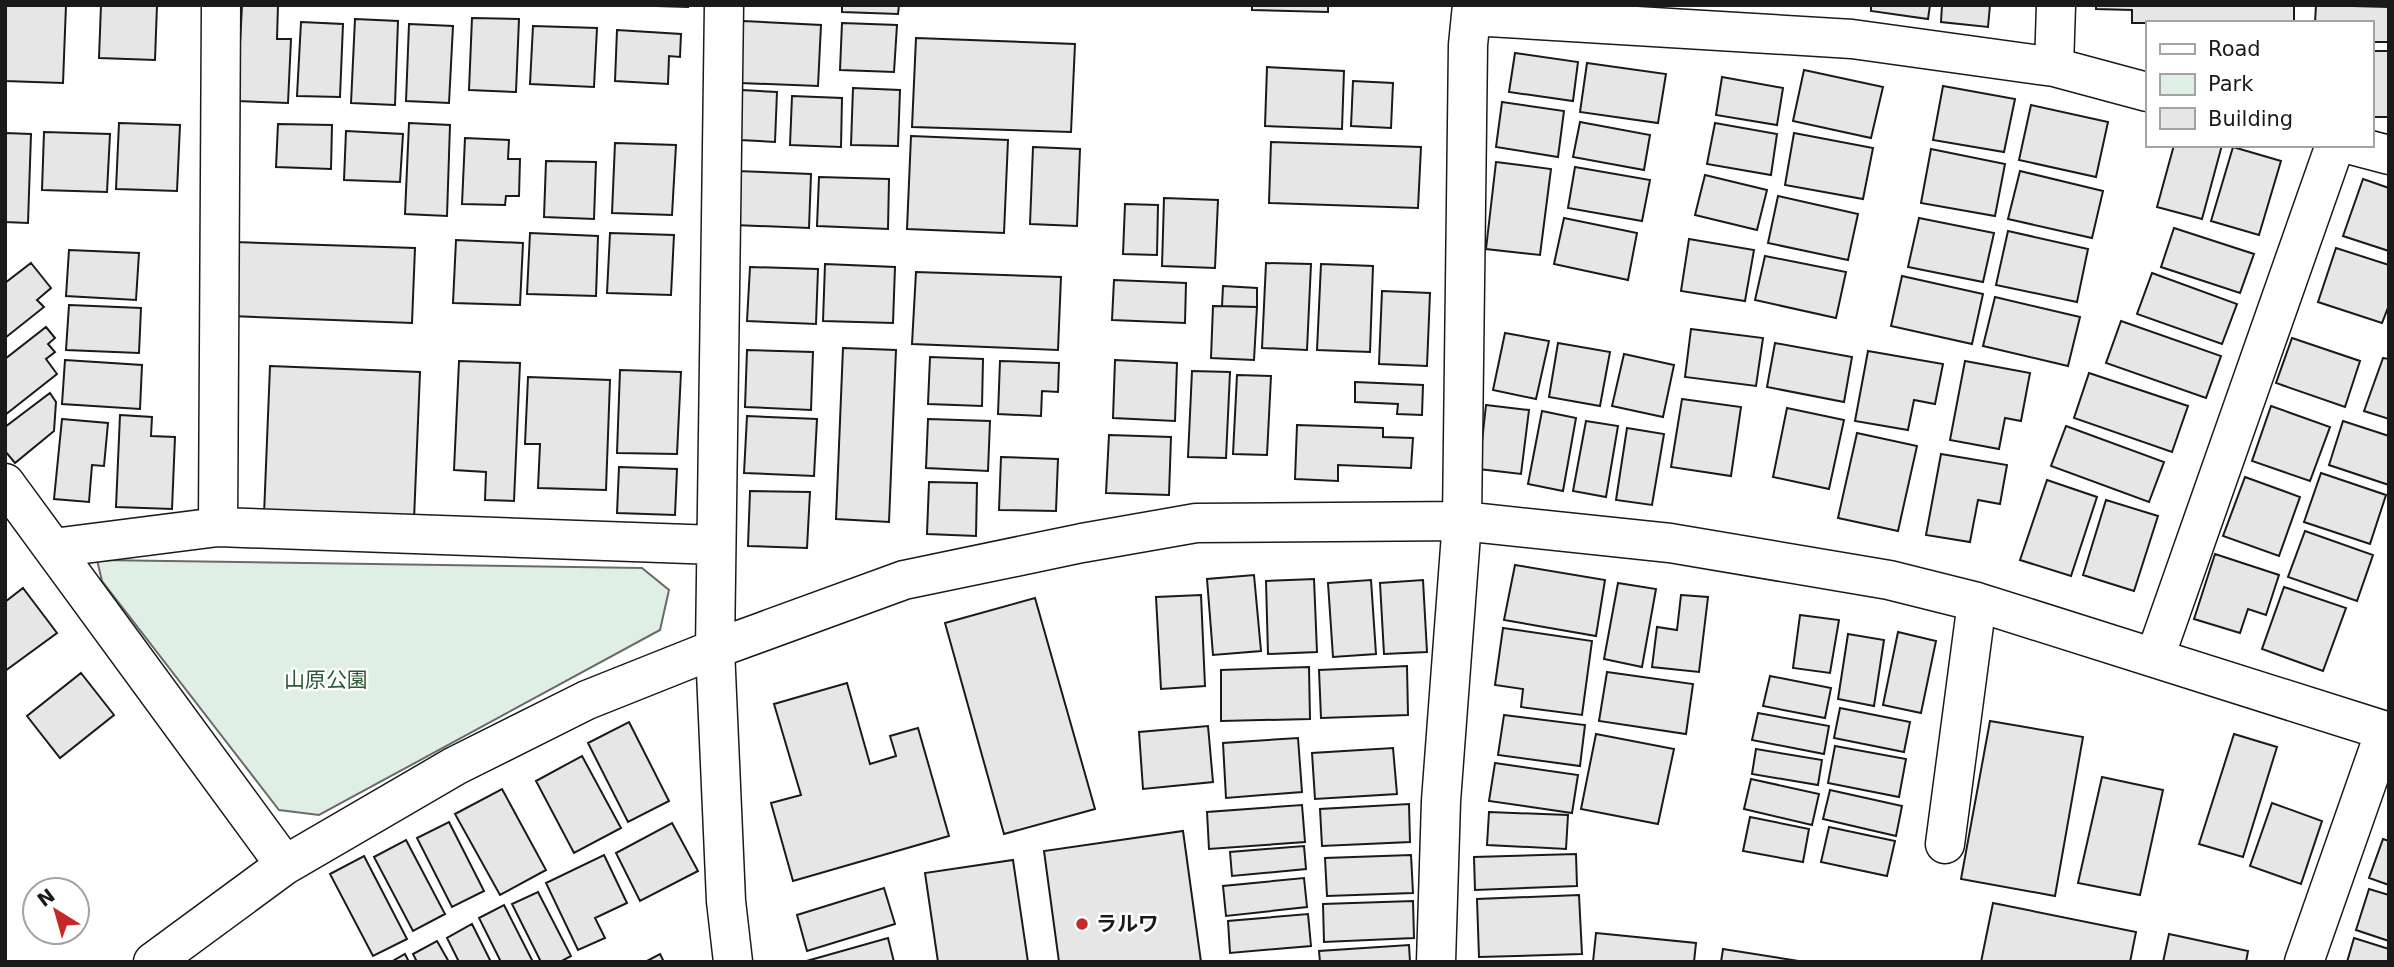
<svg xmlns="http://www.w3.org/2000/svg" width="2394" height="967" viewBox="0 0 2394 967" font-family="'DejaVu Sans','Noto Sans JP',sans-serif">
<style>
.green{fill:#e0efe3;stroke:#6a6a6a;stroke-width:2}
.building{fill:#e6e6e6;stroke:#1a1a1a;stroke-width:2}
.lines{fill:none;stroke-linecap:round;stroke-linejoin:round}
.street-casing{stroke:#1a1a1a;stroke-width:41}
.street{stroke:#fff;stroke-width:38}
.poi-dot{fill:#c62828;stroke:#fff;stroke-width:2.5}
.labels{text-anchor:middle;stroke-width:5;stroke-linejoin:round;paint-order:stroke}
.park-label{font-size:21px;fill:#2b5a34;stroke:#fff}
.poi-label{font-size:21px;font-weight:bold;fill:#1a1a1a;stroke:#fff;text-anchor:start}
</style>
<rect width="100%" height="100%" fill="#fff"/>
<path class="green" d="M97 560 642 568 669 590 660 630 319 815 279 810 102 581Z"/>
<path class="building" d="M5 5H66L63 83 5 81Z
M101 5H157L155 60 99 58Z
M242 5H278L277 39H291L288 103 237 101Z
M624 5H688V7Z
M842 5H899L898 14 842 12Z
M1252 5H1328V12L1252 10Z
M1871 5H1930L1928 19 1871 11Z
M1942 5H1990L1988 27 1941 22Z
M2096 5H2294V23H2132V10L2096 9Z
M2316 5 2389 7V42H2371V23H2315Z
M472 18 519 19 516 92 469 90Z
M355 19 398 21 395 105 351 103Z
M743 21 821 25 818 86 741 83Z
M301 22 343 24 340 97 297 96Z
M842 23 897 25 894 72 840 70Z
M409 24 453 26 449 103 406 101Z
M533 26 597 28 594 87 530 84Z
M617 30 681 34 680 57 669 56 668 84 615 81Z
M916 38 1075 44 1071 132 912 127Z
M2371 51H2389V117H2371Z
M1515 53 1578 62 1573 101 1509 92Z
M1587 63 1666 74 1658 123 1580 112Z
M1267 67 1344 71 1342 129 1265 126Z
M1804 70 1883 87 1871 138 1793 121Z
M1722 77 1783 88 1777 125 1716 115Z
M1353 81 1393 83 1391 128 1351 126Z
M1943 86 2015 99 2004 152 1933 140Z
M853 88 900 90 898 146 851 145Z
M742 90 777 92 775 142 740 140Z
M792 96 842 98 841 147 790 145Z
M1502 102 1564 111 1558 157 1496 147Z
M2031 105 2108 122 2096 177 2019 160Z
M1580 122 1650 135 1644 170 1573 157Z
M119 123 180 125 177 191 116 189Z
M409 123 450 125 447 216 405 214Z
M1715 123 1777 134 1771 175 1707 164Z
M278 124 332 125 331 169 276 167Z
M346 131 403 134 400 182 344 180Z
M44 132 110 134 107 192 42 190Z
M5 133 31 134 28 223 5 222Z
M1794 133 1873 148 1863 199 1785 185Z
M911 136 1008 140 1004 233 907 229Z
M465 138 509 140 508 159H520L519 196H506L505 205 462 204Z
M1271 142 1421 147 1418 208 1269 203Z
M615 143 676 145 672 215 612 213Z
M2174 145H2222L2202 219 2157 207Z
M1033 147 1080 149 1077 226 1030 224Z
M2233 147 2281 161 2259 235 2211 221Z
M1931 149 2005 164 1995 216 1921 203Z
M546 161 596 162 594 219 544 217Z
M1496 162 1551 169 1540 255 1486 249Z
M1575 167 1650 180 1642 221 1568 208Z
M736 171 811 174 809 228 734 225Z
M2020 171 2103 191 2092 238 2008 219Z
M1705 175 1767 190 1757 230 1695 215Z
M819 177 889 179 888 229 817 226Z
M2363 179 2389 188V251L2343 236Z
M1778 196 1858 214 1848 260 1768 243Z
M1164 198 1218 200 1215 268 1162 266Z
M1125 204 1158 205 1157 255 1123 254Z
M1564 218 1637 233 1628 280 1554 264Z
M1919 218 1994 233 1983 282 1908 267Z
M2174 228 2254 254 2240 293 2161 267Z
M2008 231 2088 249 2077 302 1996 285Z
M530 233 598 236 596 296 527 294Z
M610 233 674 235 671 295 607 293Z
M1689 239 1754 250 1745 301 1681 291Z
M456 240 523 243 520 305 453 303Z
M235 242 415 248 412 323 231 316Z
M2336 248 2389 265V305L2382 323 2318 302Z
M69 250 139 253 136 300 66 296Z
M1765 256 1846 272 1836 318 1755 300Z
M31 263 51 288 37 300 44 307 5 338V283Z
M1266 263 1311 264 1307 350 1262 348Z
M825 264 895 267 893 323 823 321Z
M1321 264 1373 266 1370 352 1317 350Z
M750 267 818 269 816 324 747 321Z
M916 272 1061 277 1058 350 912 344Z
M2152 273 2237 304 2222 344 2137 314Z
M1902 276 1983 294 1972 344 1891 326Z
M1114 280 1186 283 1185 323 1112 320Z
M1223 286 1257 288V307L1222 306Z
M1382 291 1430 293 1427 366 1379 364Z
M1995 297 2080 317 2068 366 1983 346Z
M69 305 141 308 139 353 66 350Z
M1213 306 1257 307 1254 360 1211 358Z
M2121 321 2221 356 2206 398 2106 363Z
M46 327 55 338 48 344 55 352 46 359 57 374 5 415V359Z
M1691 329 1763 338 1756 386 1685 377Z
M1505 333 1549 341 1536 399 1493 390Z
M2292 338 2360 361 2345 407 2276 383Z
M1558 343 1610 352 1600 406 1549 397Z
M1775 343 1852 357 1844 402 1767 387Z
M843 348 896 350 889 522 836 519Z
M747 350 813 352 811 410 745 407Z
M1868 351 1943 364 1935 404 1914 400 1908 430 1855 421Z
M1624 354 1674 365 1663 417 1612 406Z
M930 357 983 359 982 406 928 404Z
M2383 358 2389 359V419L2364 411Z
M65 360 142 365 140 409 62 404Z
M1115 360 1177 363 1175 421 1113 418Z
M459 361 520 363 514 501 485 500 486 472 454 470Z
M1000 361 1059 363 1058 392 1042 391 1041 416 998 414Z
M1965 361 2030 373 2021 421 2005 418 1999 449 1950 440Z
M270 366 420 372 414 520 264 515Z
M620 370 681 372 677 454 617 453Z
M1192 371 1230 372 1226 458 1188 457Z
M2089 373 2188 406 2172 452 2074 418Z
M1237 375 1271 376 1267 455 1233 454Z
M528 377 610 380 606 490 538 488 540 444H525Z
M1355 382 1423 385 1422 415 1397 414 1398 404 1355 402Z
M50 393 56 402 54 431 15 463 5 451V427Z
M1682 399 1741 407 1731 476 1671 467Z
M1486 405 1529 410 1521 474 1479 469Z
M2271 406 2330 427 2310 481 2252 461Z
M1787 408 1844 420 1829 489 1773 477Z
M1542 411 1576 418 1563 491 1528 484Z
M120 415 152 417 151 436 175 437 172 509 116 507Z
M747 416 817 419 814 476 744 473Z
M62 419 108 423 104 466 92 465 89 502 54 499Z
M928 419 990 421 988 471 926 468Z
M1586 421 1618 426 1606 497 1573 491Z
M2343 421 2389 436V485L2329 465Z
M1297 425 1383 428V437L1413 438 1411 468 1338 465V481L1295 479Z
M2066 426 2164 462 2149 502 2051 466Z
M1627 428 1664 434 1652 505 1616 500Z
M1857 433 1917 446 1898 531 1838 518Z
M1109 435 1171 437 1169 495 1106 493Z
M1941 454 2007 465 2000 504 1978 500 1970 542 1926 535Z
M1001 457 1058 459 1056 511 999 510Z
M619 467 677 469 675 515 617 513Z
M2321 473 2386 495 2370 544 2304 522Z
M2245 477 2300 497 2279 556 2223 536Z
M2047 480 2097 497 2071 576 2020 560Z
M929 482 977 483 976 536 927 534Z
M750 491 810 492 807 548 748 546Z
M2106 500 2158 516 2134 591 2083 575Z
M2305 531 2373 555 2357 601 2288 577Z
M2215 554 2279 575 2266 615 2248 609 2240 633 2194 619Z
M1515 565 1605 580 1596 636 1504 620Z
M1254 575 1261 651 1213 655 1207 579Z
M1314 579 1317 652 1268 654 1266 581Z
M1371 580 1376 654 1333 657 1328 583Z
M1423 580 1427 652 1384 654 1380 583Z
M1618 583 1656 589 1642 667 1604 659Z
M2284 587 2346 608 2323 671 2262 649Z
M23 588 57 633 5 671V602Z
M1201 595 1205 686 1161 689 1156 597Z
M1681 595 1708 597 1699 672 1652 667 1657 627 1677 630Z
M1035 598 1095 809 1004 834 945 623Z
M1800 615 1839 620 1830 673 1793 668Z
M1503 628 1592 641 1582 715 1521 707 1523 689 1495 685Z
M1898 632 1936 641 1921 713 1883 705Z
M1848 634 1884 640 1874 706 1838 699Z
M1407 666 1408 715 1321 718 1319 670Z
M1309 667 1310 719 1221 721V670Z
M1607 672 1693 684 1686 734 1599 721Z
M81 673 114 715 60 758 27 716Z
M1770 676 1831 688 1825 718 1763 706Z
M847 683 870 764 896 756 890 736 918 728 949 836 793 881 771 803 801 795 774 704Z
M1840 708 1910 722 1904 752 1834 738Z
M1758 713 1829 726 1824 754 1752 740Z
M1504 715 1585 725 1580 766 1498 755Z
M1990 721 2083 737 2055 896 1961 879Z
M629 722 669 801 628 822 588 743Z
M1208 726 1213 782 1143 789 1139 732Z
M1596 734 1674 749 1658 824 1581 809Z
M2234 734 2277 747 2243 857 2199 844Z
M1298 738 1302 792 1226 798 1223 743Z
M1835 746 1906 759 1899 797 1828 783Z
M1393 748 1397 794 1315 799 1312 753Z
M1756 749 1822 760 1818 785 1752 774Z
M582 756 621 828 574 853 536 781Z
M1495 763 1578 775 1572 813 1489 801Z
M2102 777 2163 790 2140 895 2078 883Z
M1751 779 1819 794 1812 825 1744 809Z
M502 789 546 870 500 895 455 814Z
M1830 790 1902 806 1896 836 1823 819Z
M2272 803 2322 821 2301 884 2250 866Z
M1409 804 1410 842 1322 846 1320 809Z
M1302 805 1305 842 1209 849 1207 812Z
M1489 812 1568 815 1566 849 1487 845Z
M1750 817 1809 829 1803 862 1743 851Z
M449 822 484 891 452 907 417 838Z
M672 823 698 871 640 901 616 853Z
M1829 827 1895 841 1887 876 1821 862Z
M1183 831 1201 962H1059L1044 851Z
M2383 839 2389 841V885L2369 878Z
M406 840 445 914 413 931 374 857Z
M1304 846 1306 869 1232 876 1230 852Z
M1576 854 1577 886 1475 890 1474 857Z
M604 855 627 903 595 918 605 938 578 950 546 883Z
M1411 855 1413 893 1327 896 1325 858Z
M364 856 407 939 373 956 330 874Z
M1013 860 1028 962H938L925 873Z
M1304 878 1307 907 1226 916 1223 886Z
M884 888 895 924 807 951 797 915Z
M2369 889 2389 895V941L2356 930Z
M538 892 571 956 560 962H541L512 904Z
M1579 895 1582 954 1479 957 1477 899Z
M1413 901 1414 938 1324 942 1323 904Z
M1993 903 2136 932 2130 962H1981Z
M504 905 533 962H501L479 918Z
M1308 914 1311 946 1230 953 1228 921Z
M472 924 491 962H459L447 938Z
M1596 933 1696 943 1694 962H1593Z
M2169 934 2248 951 2246 962H2163Z
M888 938 894 962H803Z
M2354 938 2389 949V962H2347Z
M437 941 449 962H417L413 954Z
M1409 945 1410 962H1320L1319 951Z
M1723 949 1805 962H1721Z
M405 954 409 962H391Z
M660 954 664 962H645Z"/>
<g class="lines">
<g class="street-casing">
<path id="street" d="M724 5 715 649 726 901 733 962
M1471 16 1852 39 2054 67 2147 92
M2054 67 2056 5
M2351 145 2389 155
M5 483 285 865
M218 527 716 545
M53 548 218 527 221 5
M2155 657 2335 145
M1945 844 1977 602
M153 962 285 865 455 766 587 700 715 649 904 580 1082 543 1196 523 1462 521 1670 543 1889 580 1977 602 2389 732
M1436 962 1441 801 1462 521 1468 45 1472 5
M2304 962 2385 731"/>
</g>
<use href="#street" class="street"/>
</g>
<circle class="poi-dot" cx="1082" cy="924" r="7"/>
<g class="labels">
<g class="park-label">
<text x="326" y="687">山原公園</text>
</g>
<g class="poi-label">
<text x="1096" y="931">ラルワ</text>
</g>
</g>
<rect width="2394" height="967" fill="none" stroke="#1a1a1a" stroke-width="14"/>
<rect x="2146" y="21" width="228" height="126" fill="#ffffff" stroke="#a3a3a3" stroke-width="2"/>
<rect x="2160" y="44" width="35" height="10" fill="#ffffff" stroke="#a3a3a3" stroke-width="2"/>
<text x="2208" y="56" font-size="21" fill="#1a1a1a">Road</text>
<rect x="2160" y="74" width="35" height="21" fill="#e0efe3" stroke="#a3a3a3" stroke-width="2"/>
<text x="2208" y="91" font-size="21" fill="#1a1a1a">Park</text>
<rect x="2160" y="108" width="35" height="21" fill="#e6e6e6" stroke="#a3a3a3" stroke-width="2"/>
<text x="2208" y="126" font-size="21" fill="#1a1a1a">Building</text>
<g transform="translate(56 911) rotate(323)"><circle r="33" fill="#ffffff" stroke="#a3a3a3" stroke-width="2"/>
<path d="M0-5L12 26L0 18L-12 26Z" fill="#c62828"/>
<text y="-10" font-size="19" font-weight="bold" text-anchor="middle" fill="#1a1a1a">N</text>
</g>
</svg>
